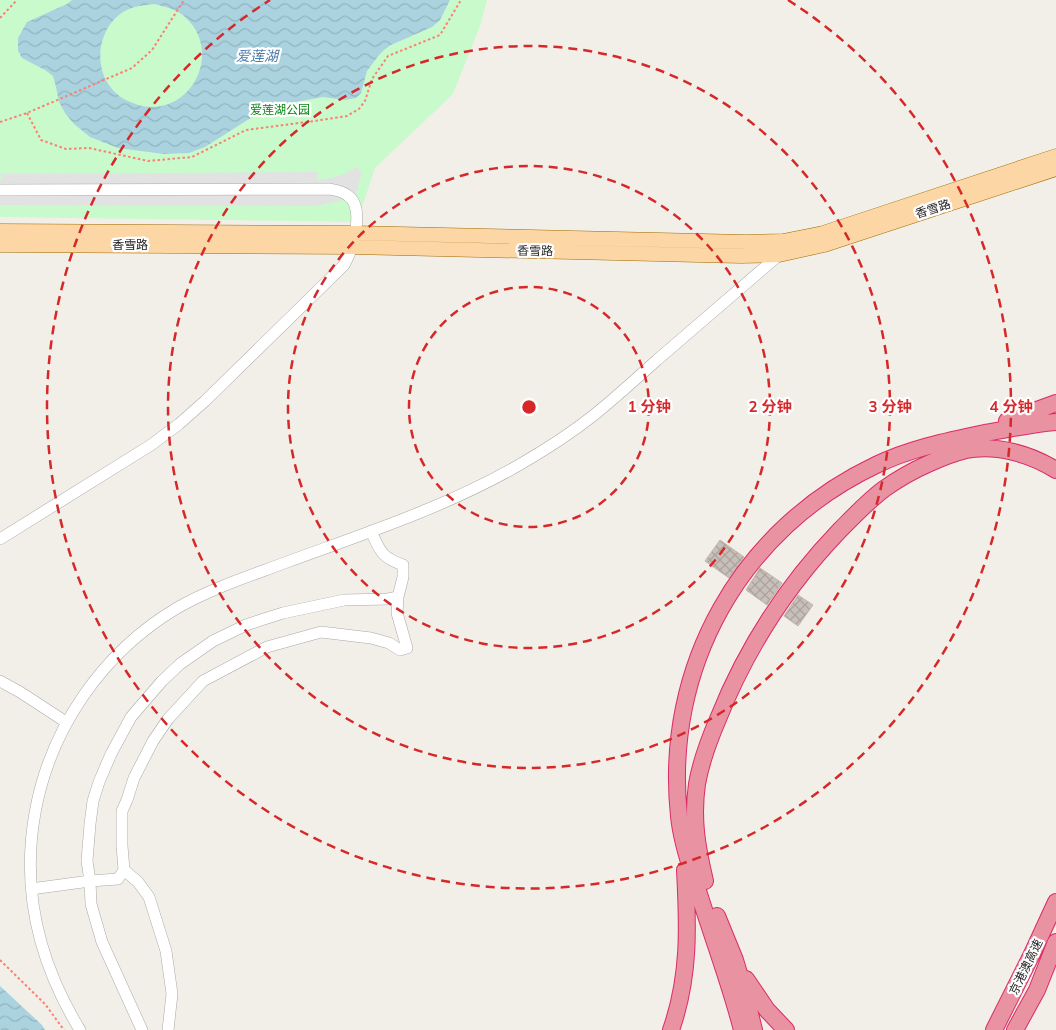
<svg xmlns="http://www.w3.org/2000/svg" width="1056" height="1030" viewBox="0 0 1056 1030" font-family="Mulish,'Noto Sans SC',sans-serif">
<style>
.park{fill:#c8facc}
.parking{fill:#e2e2e2}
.water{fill:url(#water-waves);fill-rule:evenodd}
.building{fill:url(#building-cross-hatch);stroke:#c4b6ab}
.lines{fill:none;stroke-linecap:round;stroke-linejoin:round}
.minor-casing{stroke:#a9a9a9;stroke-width:12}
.major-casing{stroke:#a06b00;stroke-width:15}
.highway-casing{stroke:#dc2a67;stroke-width:18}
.path{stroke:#fa8072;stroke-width:2;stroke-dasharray:2.5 2.5;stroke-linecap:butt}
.minor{stroke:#fff;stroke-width:11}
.major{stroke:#fcd6a4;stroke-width:14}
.highway{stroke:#e892a2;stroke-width:16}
.ring{fill:none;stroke:#d62828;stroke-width:2.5;stroke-dasharray:9 6}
.labels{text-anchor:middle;stroke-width:4.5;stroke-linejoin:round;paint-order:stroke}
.park-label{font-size:12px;fill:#0c8416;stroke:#fff}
.street-label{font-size:12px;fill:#222;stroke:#fff}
.water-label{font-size:14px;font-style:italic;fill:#4a7aab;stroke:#fff}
.centre{fill:#d62828;stroke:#fff;stroke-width:2.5}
.ring-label{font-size:15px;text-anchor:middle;font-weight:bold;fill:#d62828;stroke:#fff;stroke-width:4.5;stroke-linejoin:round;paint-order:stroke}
</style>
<defs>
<pattern id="water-waves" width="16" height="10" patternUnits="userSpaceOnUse" patternTransform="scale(1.25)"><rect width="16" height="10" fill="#aad3df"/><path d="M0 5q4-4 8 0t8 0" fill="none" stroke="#92b5bf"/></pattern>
<pattern id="building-cross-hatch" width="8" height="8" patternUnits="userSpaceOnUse" patternTransform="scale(1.25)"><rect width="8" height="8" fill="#c7bfb8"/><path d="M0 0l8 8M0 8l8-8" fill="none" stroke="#aba49e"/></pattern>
</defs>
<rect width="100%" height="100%" fill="#f2efe9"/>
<path class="park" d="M0 0H487L480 26 453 94 375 168 357 222 0 217Z"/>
<path class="parking" d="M356 167 362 172 355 197 316 206 0 205V180H2L1 174 317 172V180L331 178 345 174Z"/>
<path class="water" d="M72 0H450L440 20 432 27 391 45 385 49 379 55 367 71 361 93 356 98 345 100 323 97 280 105 249 119 205 147 189 153 164 154 118 148 90 137 74 124 65 113 59 102 56 87 53 76 45 70 22 58 18 51V38L27 22 67 4ZM154 4C165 7 177 9 185 17 225 53 189 119 138 105 135 104 131 102 128 101 116 96 105 83 102 70 95 42 110 11 139 6 144 5 149 5 154 4Z
M0 986 42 1025 45 1030H0Z"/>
<path class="building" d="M720 540 744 557 729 578 705 561Z
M760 568 782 583 767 605 746 590Z
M798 595 813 605 798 626 784 616Z"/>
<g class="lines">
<g class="minor-casing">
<path id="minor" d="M0 190 329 189C335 190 342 191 347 195 366 207 353 249 344 265L205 401 179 424 151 445 0 539
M0 681 20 692 66 722
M124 870 138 882 149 897 166 951 172 994 168 1030
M31 889 90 881 87 861 90 824 93 801 99 782 111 754 131 717 162 681 180 664 213 641 246 625 264 619 283 613 344 600 388 599 398 597 403 577V565C381 557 380 551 371 531
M80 1030C39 963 21 891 35 813 50 728 103 652 177 608 212 588 250 576 287 562 366 533 446 507 519 465 545 450 570 434 594 415 615 398 636 379 657 360 698 325 738 290 779 255L780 253
M142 1030 102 942 91 904 90 881 118 879 124 870 122 846V811L127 800 134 778 153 741 168 719 203 681 267 647 321 632 371 638 389 643 400 650 407 648 397 613 398 597"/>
</g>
<g class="major-casing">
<path id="major" d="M0 231 355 233 746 242 783 241 823 233 1056 156
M0 245 352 247 741 256 779 255 824 245 1056 169"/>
</g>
<g class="highway-casing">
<path id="highway" d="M1007 421 1056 403
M705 881C697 847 692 819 697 784 701 761 709 740 718 719 746 649 787 585 840 530 854 516 868 501 884 489 898 479 914 470 930 463 941 458 954 453 966 450 996 444 1030 454 1056 470
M717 916 735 960 745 993 754 1030
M746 979 767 1010 786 1030
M671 1030C690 976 688 926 685 870
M742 1030C729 979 710 931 695 881 688 860 681 838 679 816 663 667 741 529 876 465 911 448 948 441 985 433 1009 429 1032 424 1056 422
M994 1030 1032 954 1056 902
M1015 1030 1037 990 1056 942"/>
</g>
<path class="path" d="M0 18 17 0
M27 113 41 140 66 149 89 148 148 161 192 157 246 130 314 121 347 116 359 109 365 101 372 79 388 56 440 35 461 0
M0 122 27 113 132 68 152 50 184 0
M0 960 45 1004 64 1030"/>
<use href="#minor" class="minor"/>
<use href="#major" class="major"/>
<use href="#highway" class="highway"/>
</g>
<g class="ring">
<circle cx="529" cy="407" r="120"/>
<circle cx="529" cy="407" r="241"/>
<circle cx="529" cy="407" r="361"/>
<path d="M788 0A482 482 0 1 1 270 0"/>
</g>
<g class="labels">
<g class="park-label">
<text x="280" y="114">爱莲湖公园</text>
</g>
<g class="street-label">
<text transform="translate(933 209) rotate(-18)" y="4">香雪路</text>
<text x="130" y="249">香雪路</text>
<text transform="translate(535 251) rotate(1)" y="4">香雪路</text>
<text transform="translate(1026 967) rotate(-64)" y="4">京港澳高速</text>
</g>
<g class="water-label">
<text x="257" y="61">爱莲湖</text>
</g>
</g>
<circle cx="529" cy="407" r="8" class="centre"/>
<g class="ring-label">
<text x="649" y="412">1 分钟</text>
<text x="770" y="412">2 分钟</text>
<text x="890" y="412">3 分钟</text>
<text x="1011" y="412">4 分钟</text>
</g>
</svg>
